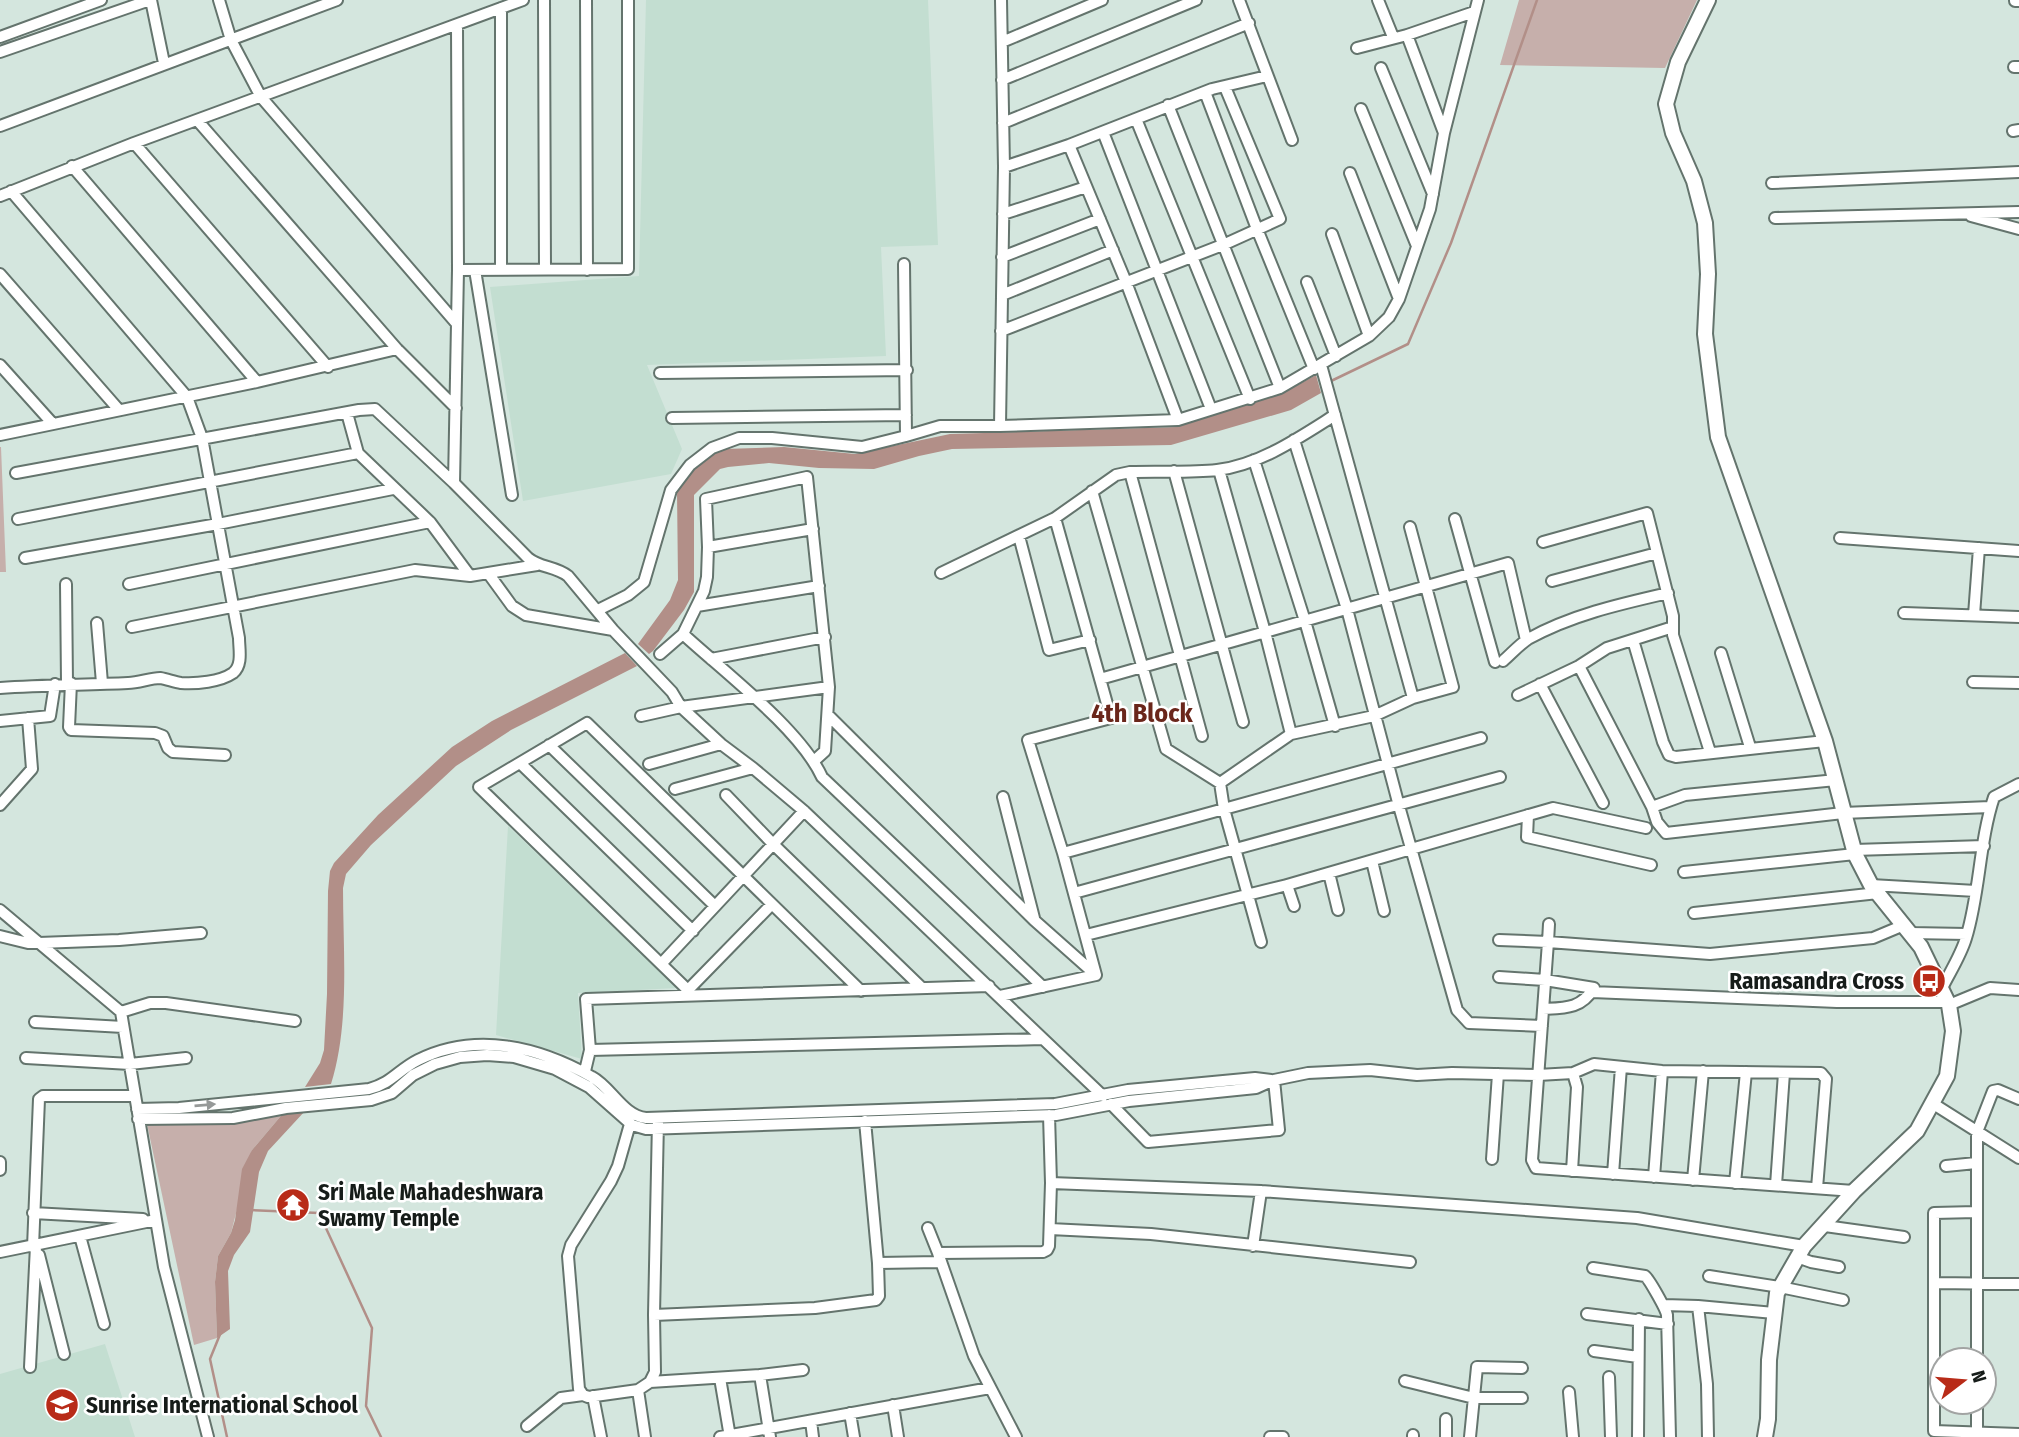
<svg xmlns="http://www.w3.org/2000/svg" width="2019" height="1437" viewBox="0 0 2019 1437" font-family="'Fira Sans Condensed',sans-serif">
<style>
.built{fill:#c3ded1}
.green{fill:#c6afab}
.water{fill:#b28f88}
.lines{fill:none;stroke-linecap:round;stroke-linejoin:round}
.stream{stroke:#b28f88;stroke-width:2.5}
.minor-casing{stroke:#64746d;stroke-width:14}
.major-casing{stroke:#64746d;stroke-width:18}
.minor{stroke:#fff;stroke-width:10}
.major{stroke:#fff;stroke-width:14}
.oneway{fill:#969998}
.labels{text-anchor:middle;stroke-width:5;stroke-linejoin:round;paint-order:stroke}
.poi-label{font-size:23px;font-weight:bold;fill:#161c19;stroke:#fff;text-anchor:start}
.quarter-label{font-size:26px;font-weight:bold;fill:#6a261b;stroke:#fff}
</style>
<rect width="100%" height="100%" fill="#d4e6de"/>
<path class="built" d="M646 0H928L938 245 881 247 886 356 647 365 682 449 671 474 523 501 490 287 639 276Z
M508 826 677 988 578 993 582 1059 496 1035Z
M105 1344 135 1437H0V1374Z"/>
<path class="green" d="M1519 0H1697L1665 68 1500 65Z
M0 447H1L6 572H0Z
M285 1111 252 1150 231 1233 218 1256 215 1282 217 1338 194 1345 147 1124Z"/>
<path class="water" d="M1316 375 1321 393 1291 410 1171 445 952 449 919 456 874 469 819 468 769 463 728 467 720 469 694 495V592L684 610 653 651 649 654 638 644 670 600 678 580 677 491 683 480 702 460 724 449 784 447 855 454 950 434 1177 427 1287 391Z
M625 653 637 666 511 730 456 766 371 845 346 874 343 888C343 951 350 1024 331 1084L305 1087 320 1063 324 1050 327 994 328 891 330 871 334 863 378 815 452 747 492 721Z
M285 1111H305L268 1151 259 1172 250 1232 234 1255 228 1271 230 1329 217 1338 215 1282 218 1256 231 1233 235 1220 242 1169 252 1150Z"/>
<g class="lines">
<path class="stream" d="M1329 382 1408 344 1451 243 1537 0
M249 1210 319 1213 372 1328 366 1406 381 1437
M221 1332 210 1359 227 1437"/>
<g class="minor-casing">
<path id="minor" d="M151 0 164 63
M219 0 231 40 261 97 457 324
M544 0 545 269
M586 0 587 270
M1239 0 1292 140
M1378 0 1393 37
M2015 1H2019
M501 8V270
M1407 35 1444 133
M0 37 101 0
M1002 42 1102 0
M1357 48 1407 35 1474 12
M0 52 150 0
M2014 67H2019
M1381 68 1433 194
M1002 80 1196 0
M1205 92 1257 229 1314 369
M1168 105 1280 388
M1361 109 1417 246
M1136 119 1250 399
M197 120 397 349 456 408
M1003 123 1249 23
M0 126 337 0
M2013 131 2019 130
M1103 132 1211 409
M134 143 328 367
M1069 145 1126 282 1178 420
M72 166 257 382
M1004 167 1069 145 1212 89 1267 76
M1350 173 1399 299
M1772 183 2019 172
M0 196 134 143 523 0
M1003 214 1086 187
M1971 216 2019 229
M1775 218 2019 212
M1332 234 1369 336
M1002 257 1100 219
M458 270 628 269V0
M475 270 512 495
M0 274 119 410
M1307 282 1336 356
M1002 295 1113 250
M1001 331 1225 244 1280 219 1225 87
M0 365 53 424
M1321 365 1413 698
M660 373 907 370
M347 413 358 453 430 522 470 576
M672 418 906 415
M1000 426 1004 167 1001 0
M0 435 257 382 397 349
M906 436 940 426H1000L1178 420 1280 388 1369 336 1389 317 1399 299 1430 209 1444 133 1478 0
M1294 440 1347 609 1399 806 1457 1010 1469 1023 1542 1026
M1254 460 1305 621 1335 726
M1219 470 1265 632 1291 734
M1174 471 1243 722
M1130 472 1202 736
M16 473 359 410 375 409 454 483 528 558C540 568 555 566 568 576L613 630 672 692 681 707 721 744 753 768 804 811 1103 1096
M454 483 458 270 457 25
M1092 491 1166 749 1220 783
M1055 518 1111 718 1028 740 1063 853 1096 975
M18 519 358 453
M1455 519 1495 662
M1410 527 1453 687 1413 698 1374 716 1291 734 1220 783 1224 809 1481 738
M1019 536 1049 650 1090 640
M1840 538 2019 551
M1543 542 1647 513 1673 616V635L1710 752
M708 547 813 529
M25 558 218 524 393 489
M488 573 512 606 526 615 613 630
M941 573 1055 518 1116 475 1130 472C1159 471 1189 473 1217 470 1260 465 1300 437 1335 415
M1552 581 1657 553
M66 584 67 683
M129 584 430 522
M697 606 819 586
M598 610 628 595 644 582 671 490 690 465 712 448 739 438H772L862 447 906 436 904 264
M1904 613 2019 617
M1974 615 1979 548
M97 623 102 683
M132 627 415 570 470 576 537 565
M683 634C723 671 800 729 822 777L1043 987
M1633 640 1663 742 1669 755 1676 757 1825 741
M1721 653 1750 747
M660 654 683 634 704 591 707 577 708 547 706 499 807 477 829 687 825 751 814 761
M711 659 825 637
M1503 661C1511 654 1519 645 1528 639 1571 615 1620 604 1668 593
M1579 666 1652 807 1685 795 1836 780
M1100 679 1508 563 1526 640
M1973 682 2019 683
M71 683 69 727 71 730 155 733 163 736 168 748 173 752 225 755
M1540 684 1603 803
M0 688C43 685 85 685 128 683 139 683 150 678 160 678 167 679 174 682 181 683 196 684 220 682 233 673 243 665 239 649 239 638L202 438 187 397 11 191
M1518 695 1579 666 1607 648 1673 627
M828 715 1034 920 1096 975
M641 716 681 707 829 687
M0 721 50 716 55 684
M549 745 715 906
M520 763 693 931
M649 764 721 744
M675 789 753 768
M726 795 773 844 922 988
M1003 797 1034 918
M0 805 32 769 28 718
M1652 807 1657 822 1666 833 1843 813 1990 807
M1528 815 1527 837 1651 865
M1854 850 1984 846
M1063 853 1224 809 1261 942
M1372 861 1384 911
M1684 872 1855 854
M1329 873 1338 910
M1287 885 1294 906
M1871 885 1976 891
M1074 893 1500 777
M0 910 121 1012 164 1267 208 1437
M1694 913 1878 893
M1910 933 1967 934
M1086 935 1287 885 1553 808 1646 828
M0 936 28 943H39L119 940 201 933
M1499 940 1548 942 1549 924
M662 963 804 811
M1499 977 1545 980 1594 988C1581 1009 1565 1008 1543 1009
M1942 988C1950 972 1961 955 1966 938 1980 893 1979 842 1994 797L2019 784
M688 990 772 904
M1592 992 1837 1002H1948
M693 995 479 787 587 723 861 991
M1000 996 1096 975
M1949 1005 1990 988 2019 990
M121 1012 150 1003H166L295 1021
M35 1022 123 1027
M590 1050 1043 1039
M26 1058 130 1064 186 1058
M585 1071 590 1050 586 999 989 986
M1932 1103 2019 1158
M1111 1104 1148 1142 1279 1130 1274 1080
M137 1109 179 1108 369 1089C392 1083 398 1070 418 1060 476 1031 539 1047 592 1077 611 1087 623 1116 646 1118L1055 1104 1128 1090 1255 1078 1271 1080
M138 1119 233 1118 286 1108 371 1100 392 1093 413 1075 435 1064 460 1057 487 1055 514 1057 555 1069 589 1087 632 1125 646 1129 1056 1115 1129 1101 1256 1088 1274 1080 1308 1073 1370 1070 1417 1075 1452 1073 1538 1075 1573 1073 1594 1064 1662 1071 1821 1073 1826 1079 1817 1188
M630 1124 618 1166 611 1181 571 1245 568 1256 579 1389 583 1395 588 1397 638 1390 650 1382 655 1372 654 1315 658 1121
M1492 1159 1498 1074
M1946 1166 1976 1163
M0 1170V1162
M1572 1171 1577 1087 1573 1073
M1613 1174 1621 1067
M1654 1177 1662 1071
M1693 1180 1703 1071
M1051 1183 1261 1191 1637 1218 1804 1246
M1735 1183 1746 1072
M1776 1185 1784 1073
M1854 1191 1536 1168 1532 1160 1548 942 1710 954 1873 938 1904 925
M1976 1212 1934 1213V1431L2019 1434
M33 1213 143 1219
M1825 1226 1904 1237
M928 1228 938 1253
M1050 1229 1151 1234 1410 1262
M80 1236 104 1324
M1253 1246 1261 1191
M33 1247 39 1099 43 1096H134
M0 1252 156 1220
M39 1255 64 1354
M1797 1257 1811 1262 1839 1267
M878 1263 939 1262
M1593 1268 1645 1276C1649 1279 1666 1309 1667 1315L1670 1437
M1709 1276 1780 1287 1843 1300
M1934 1283 2019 1284
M1664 1305 1698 1306
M1587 1314 1668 1324
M654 1315 815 1308 876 1300 879 1296 878 1263 865 1121
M1594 1351 1638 1357
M1977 1360V1132L1993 1091 1998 1090 2019 1099
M30 1367 36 1246
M760 1375 770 1437
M1609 1377 1611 1437
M720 1378 730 1437
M1405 1381 1474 1398H1522
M650 1382 760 1375 803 1370
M638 1390 645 1437
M1569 1392 1573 1437
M593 1396 601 1437
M893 1405 898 1437
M850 1413 854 1437
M811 1421 813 1437
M527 1426 561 1398 583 1395
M1977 1432V1402
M1413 1435V1437
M720 1437 990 1388
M1016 1437 974 1356 938 1253 1043 1252 1047 1250 1049 1246 1051 1183 1049 1115
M1270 1437H1283
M1446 1437V1419
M1470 1437 1477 1367 1522 1368
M1638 1437 1639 1319
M1708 1437 1707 1384 1698 1306 1774 1313"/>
</g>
<g class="major-casing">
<path id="major" d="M1708 0 1678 62 1666 104 1673 133 1694 181 1705 223 1708 274 1705 334 1718 437 1825 741 1855 854 1871 885 1921 947 1949 1005 1953 1031 1947 1076 1917 1131 1854 1191 1804 1246 1777 1293 1769 1360 1768 1419 1765 1437"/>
</g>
<use href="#minor" class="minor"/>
<use href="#major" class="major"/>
</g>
<defs><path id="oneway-solid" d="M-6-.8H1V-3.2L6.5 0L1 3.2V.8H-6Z" transform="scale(1.75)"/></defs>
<use class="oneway" href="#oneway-solid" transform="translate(205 1105) rotate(-5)"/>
<defs>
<g id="bus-disc" transform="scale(1.75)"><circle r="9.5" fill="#b82b18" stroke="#fff"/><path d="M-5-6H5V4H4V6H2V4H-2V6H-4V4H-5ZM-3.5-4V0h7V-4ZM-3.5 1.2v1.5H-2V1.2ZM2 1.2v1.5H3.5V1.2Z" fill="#fff"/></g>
<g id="temple-disc" transform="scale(1.75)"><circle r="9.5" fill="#b82b18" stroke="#fff"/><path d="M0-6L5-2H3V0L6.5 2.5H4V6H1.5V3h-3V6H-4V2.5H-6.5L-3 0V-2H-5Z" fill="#fff"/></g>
<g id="school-disc" transform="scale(1.75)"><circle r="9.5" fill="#b82b18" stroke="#fff"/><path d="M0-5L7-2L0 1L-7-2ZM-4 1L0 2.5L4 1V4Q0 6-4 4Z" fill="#fff"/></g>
</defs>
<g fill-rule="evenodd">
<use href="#bus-disc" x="1929" y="981"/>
<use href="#temple-disc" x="293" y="1205"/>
<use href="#school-disc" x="62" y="1405"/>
</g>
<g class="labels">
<g class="poi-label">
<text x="1904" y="989" text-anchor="end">Ramasandra Cross</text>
<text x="318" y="1200">Sri Male Mahadeshwara<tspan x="318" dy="26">Swamy Temple</tspan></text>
<text x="86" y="1413">Sunrise International School</text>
</g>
<g class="quarter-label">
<text x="1142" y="722">4th Block</text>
</g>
</g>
<g transform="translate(1963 1381) rotate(74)"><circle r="33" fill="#ffffff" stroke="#a2a4a3" stroke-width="2"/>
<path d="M0-5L12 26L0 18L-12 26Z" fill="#b82b18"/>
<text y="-10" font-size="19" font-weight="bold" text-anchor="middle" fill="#161c19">N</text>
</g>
</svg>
